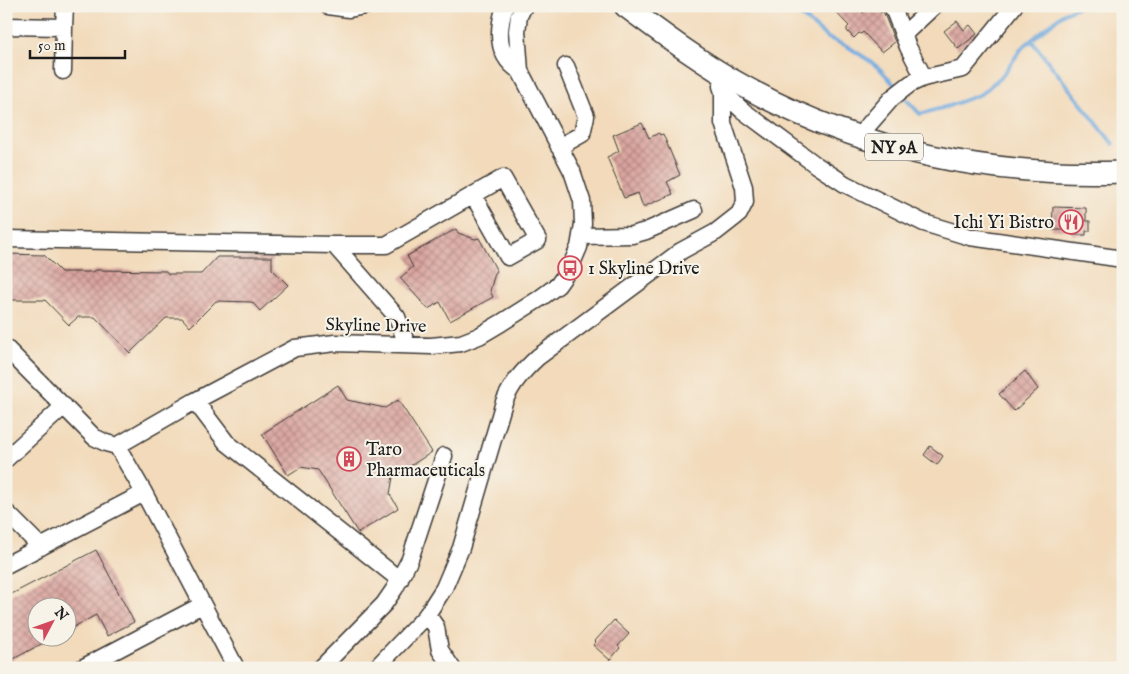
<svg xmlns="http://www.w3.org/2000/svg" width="1129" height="674" viewBox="0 0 1129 674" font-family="'IM FELL English',serif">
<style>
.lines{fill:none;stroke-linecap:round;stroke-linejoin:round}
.stream{stroke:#6da7dd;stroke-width:4}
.building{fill:url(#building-cross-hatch)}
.minor-casing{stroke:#3c3834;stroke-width:19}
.major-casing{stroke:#3c3834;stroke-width:24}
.minor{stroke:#fff;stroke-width:16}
.major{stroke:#fff;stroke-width:21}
.labels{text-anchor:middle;stroke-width:4;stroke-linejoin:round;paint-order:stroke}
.shield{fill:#f7f3e8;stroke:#5e5c59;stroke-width:1}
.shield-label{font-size:16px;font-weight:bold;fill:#1c1c1c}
.poi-label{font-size:18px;fill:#1c1c1c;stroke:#f7f3e8;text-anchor:start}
.street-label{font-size:18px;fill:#1c1c1c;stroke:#f7f3e8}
</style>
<defs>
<pattern id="building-cross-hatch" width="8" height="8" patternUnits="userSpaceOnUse" patternTransform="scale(1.25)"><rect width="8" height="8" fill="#daa49f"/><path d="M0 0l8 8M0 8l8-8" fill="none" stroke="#b08581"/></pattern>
</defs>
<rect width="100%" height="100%" fill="#f7f3e8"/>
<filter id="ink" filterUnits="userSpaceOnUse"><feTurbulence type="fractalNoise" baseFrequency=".02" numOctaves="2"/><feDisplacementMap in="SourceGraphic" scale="10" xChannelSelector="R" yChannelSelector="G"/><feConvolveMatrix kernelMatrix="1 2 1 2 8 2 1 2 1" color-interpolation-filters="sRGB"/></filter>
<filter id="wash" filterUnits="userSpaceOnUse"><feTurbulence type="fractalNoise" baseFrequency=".0096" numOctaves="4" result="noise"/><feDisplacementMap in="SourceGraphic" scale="20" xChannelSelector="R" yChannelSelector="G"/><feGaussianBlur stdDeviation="1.12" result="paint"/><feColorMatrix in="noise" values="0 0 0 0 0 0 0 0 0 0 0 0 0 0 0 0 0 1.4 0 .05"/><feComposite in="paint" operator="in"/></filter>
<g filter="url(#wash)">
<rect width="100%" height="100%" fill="#f2daba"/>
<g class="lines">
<path class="stream" d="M784 6 798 13 828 38 847 46 870 61 881 70 897 88
M1031 40 1113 144
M903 96 920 114 949 106 981 94 1002 76 1022 48 1064 13 1080 6"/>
</g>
<g id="blocks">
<path class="building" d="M830 6H858L863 13 868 9 870 11 876 7 881 13 883 11 895 42 882 52 863 32 861 34 859 33 854 38 847 31V28L849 26Z
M957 21 964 30 970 25 977 34 958 49 944 31Z
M642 123 649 138 659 133 660 135 663 134 680 175 667 182 673 194 643 207 638 193 624 198 607 157 619 151 613 135Z
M1053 207 1086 208V221H1090V231H1086V235H1072V230H1052Z
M456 229 458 233 475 239 479 238 497 271 495 273 490 291 493 297 450 321 440 302 428 309 400 278 413 267 407 256Z
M6 254 44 255 61 272H93L96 270 166 271 168 274H201L217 257H272V269L288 285 260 311 252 302 216 301 190 327 182 318H166L130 353 95 317H78L69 325 45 300H6Z
M1025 371 1038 389 1014 411 999 394Z
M338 385 347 400 385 408 398 400 432 452 393 477 390 494 398 508 358 533 318 470 301 467 288 475 262 434Z
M930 446 943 456 937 465 924 455Z
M96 550 134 622 107 636 96 615 68 630V606H38V636H56L6 663V597Z
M614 620 629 634 618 646 620 648 610 660 593 645 596 642 595 641Z"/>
</g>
</g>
<g filter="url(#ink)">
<use href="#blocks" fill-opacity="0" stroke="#3c3834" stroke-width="1"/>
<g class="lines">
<g class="minor-casing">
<path id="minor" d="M328 6 349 9 365 6
M505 6C497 31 496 56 520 71
M896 6 893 8 908 47 924 78
M6 26 64 27 65 6
M903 35 934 6
M63 71 64 27
M721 86 723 92 742 110 816 165 845 184 924 223 970 237 1123 259
M858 137 892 98 910 84 923 78 963 69 1014 6
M559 147 582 134 586 116 566 66
M582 236 632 235 646 231 694 210
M6 239 334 245 397 317 407 345
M334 245H386L503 178 538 240 508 257 473 195
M6 348 94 437 106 443 117 446 195 401 295 348 335 343 431 346 461 343 479 336 501 323 539 299 558 285 570 268 579 247 583 224 582 201 572 171 520 71 517 31 519 16 524 6
M195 401 226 442 400 580
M117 446 143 491 236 668
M6 459 64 406
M6 512 41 547
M6 565 144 493
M427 614 436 627 440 650 452 668
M82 668 202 605
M321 668 384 604 395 588 410 559 444 456
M376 668 426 616 444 588 461 548 504 402C512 383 523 371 538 357L681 251 716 232 739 214 745 202 744 187 723 123V92"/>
</g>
<g class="major-casing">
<path id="major" d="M625 6C664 35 704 65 747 88 862 151 992 177 1123 172"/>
</g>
<use href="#minor" class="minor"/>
<use href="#major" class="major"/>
</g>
</g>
<defs>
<g id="restaurant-ring" transform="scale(1.25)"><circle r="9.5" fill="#f7f3e8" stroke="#d1495b" stroke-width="1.5"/><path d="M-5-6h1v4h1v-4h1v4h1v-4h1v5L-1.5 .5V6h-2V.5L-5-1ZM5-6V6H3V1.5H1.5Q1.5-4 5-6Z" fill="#d1495b"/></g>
<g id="bus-ring" transform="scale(1.25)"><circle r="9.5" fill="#f7f3e8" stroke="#d1495b" stroke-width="1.5"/><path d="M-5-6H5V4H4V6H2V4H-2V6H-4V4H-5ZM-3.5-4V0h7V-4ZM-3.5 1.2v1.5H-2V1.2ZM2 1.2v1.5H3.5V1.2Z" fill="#d1495b"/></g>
<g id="building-ring" transform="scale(1.25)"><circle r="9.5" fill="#f7f3e8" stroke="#d1495b" stroke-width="1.5"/><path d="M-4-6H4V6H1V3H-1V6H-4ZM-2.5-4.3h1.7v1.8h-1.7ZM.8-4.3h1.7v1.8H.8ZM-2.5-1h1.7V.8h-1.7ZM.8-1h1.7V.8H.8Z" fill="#d1495b"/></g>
</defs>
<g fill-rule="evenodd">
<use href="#restaurant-ring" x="1071" y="222"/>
<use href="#bus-ring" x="570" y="268"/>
<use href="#building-ring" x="349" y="459"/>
</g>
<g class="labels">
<rect class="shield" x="865" y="133.5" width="58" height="27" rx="4"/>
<g class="shield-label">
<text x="894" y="153">NY 9A</text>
</g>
<g class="poi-label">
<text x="1054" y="228" text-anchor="end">Ichi Yi Bistro</text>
<text x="588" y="274">1 Skyline Drive</text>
<text x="366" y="455">Taro<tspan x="366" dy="21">Pharmaceuticals</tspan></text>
</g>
<g class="street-label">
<text transform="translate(376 325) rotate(1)" y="6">Skyline Drive</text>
</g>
</g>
<rect width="1129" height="674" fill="none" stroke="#f7f3e8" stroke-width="25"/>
<g transform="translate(52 622) rotate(49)"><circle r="24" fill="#f7f3e8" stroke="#9f9d96"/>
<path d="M0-4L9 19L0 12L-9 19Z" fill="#d1495b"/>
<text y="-8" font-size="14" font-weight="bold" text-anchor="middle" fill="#1c1c1c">N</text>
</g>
<path d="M30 50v8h95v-8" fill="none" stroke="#1c1c1c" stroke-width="2.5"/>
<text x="38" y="50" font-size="15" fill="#1c1c1c" stroke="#f7f3e8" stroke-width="4" paint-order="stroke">50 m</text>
</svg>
